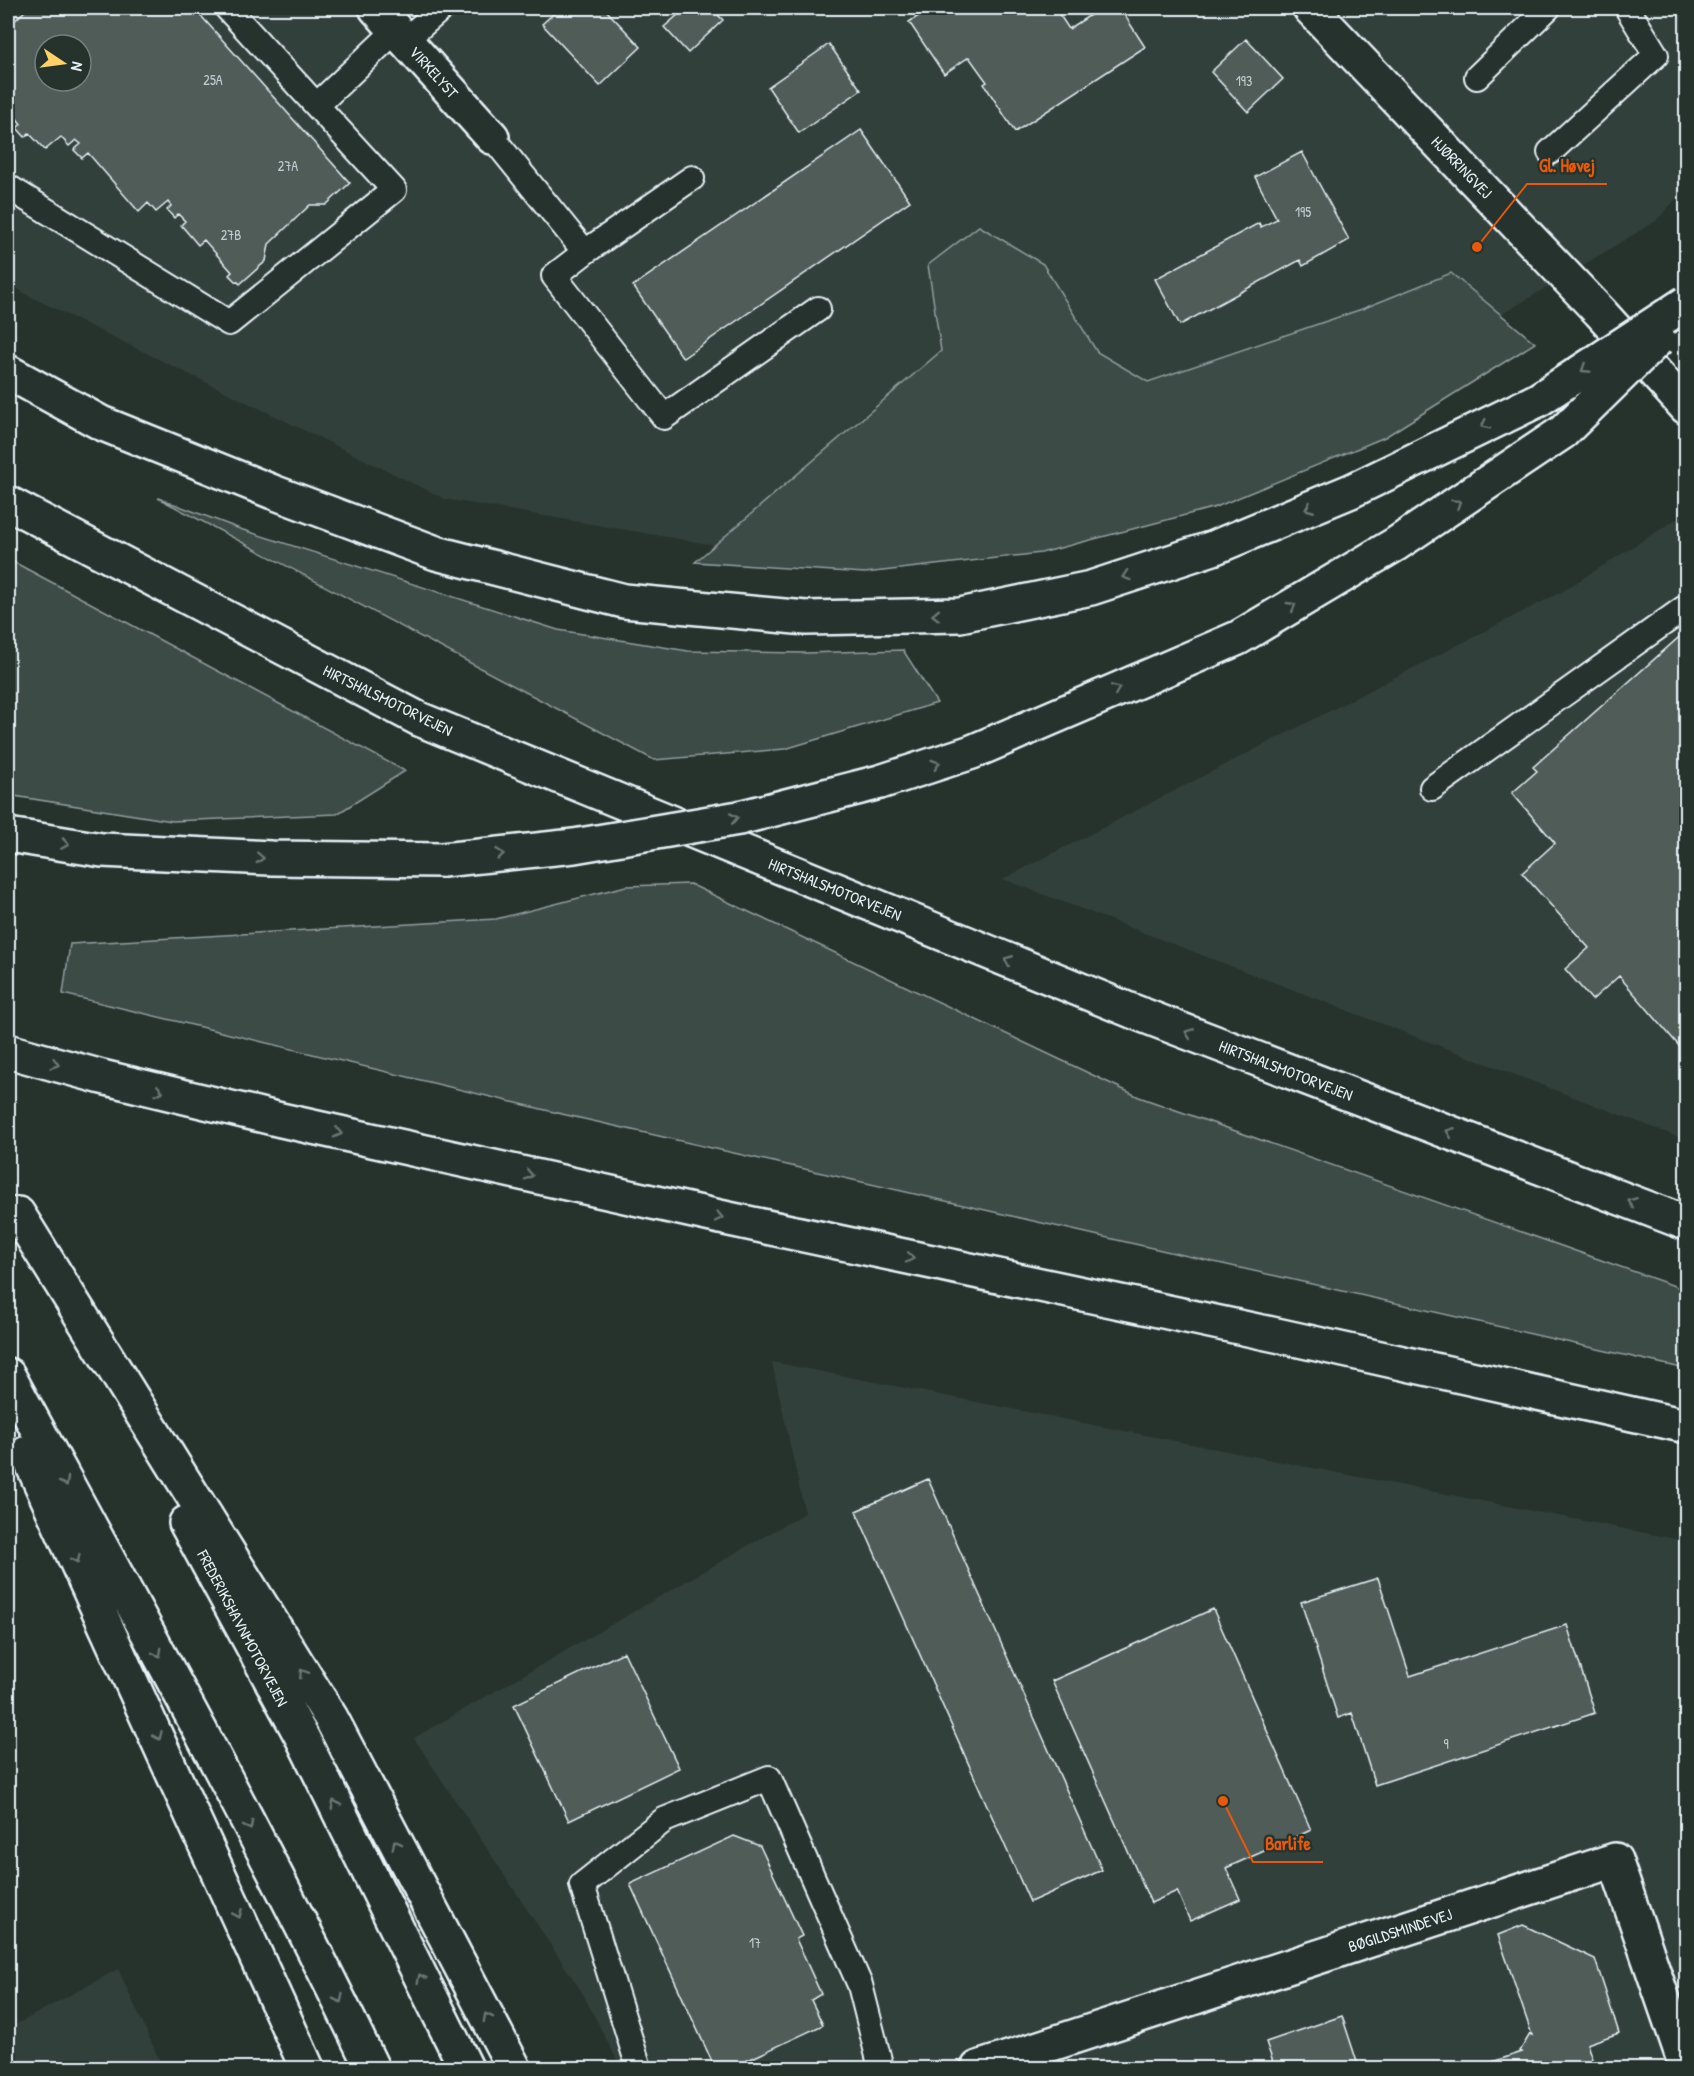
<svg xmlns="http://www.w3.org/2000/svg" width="1694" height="2076" viewBox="0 0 1694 2076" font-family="'Patrick Hand',sans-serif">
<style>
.built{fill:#333f3a;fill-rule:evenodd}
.green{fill:#3e4b47;stroke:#939ea0;stroke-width:1.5}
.building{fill:#505c59;stroke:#e8f1f8;stroke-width:1.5;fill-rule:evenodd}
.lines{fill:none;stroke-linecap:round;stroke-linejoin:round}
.service-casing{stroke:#e8f1f8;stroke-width:28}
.minor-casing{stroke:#e8f1f8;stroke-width:38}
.secondary-casing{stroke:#e8f1f8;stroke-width:38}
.motorway-casing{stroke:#e8f1f8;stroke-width:38}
.service{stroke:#26332d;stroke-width:24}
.minor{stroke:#26332d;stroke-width:33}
.secondary{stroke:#26332d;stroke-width:33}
.motorway{stroke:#26332d;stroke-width:33}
.motorway-bridge-casing{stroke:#e8f1f8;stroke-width:38;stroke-linecap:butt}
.motorway-bridge{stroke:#26332d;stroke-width:33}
.oneway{stroke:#6a7674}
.labels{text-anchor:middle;stroke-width:4.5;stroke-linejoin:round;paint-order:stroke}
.number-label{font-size:14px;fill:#c2ccd0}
.street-label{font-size:16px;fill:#e8f1f8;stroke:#26332d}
.leader{fill:none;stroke:#e8590c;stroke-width:2}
.callout-dot{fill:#e8590c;stroke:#26332d;stroke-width:2}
.callout-label{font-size:18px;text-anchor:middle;font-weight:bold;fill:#e8590c;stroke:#26332d;stroke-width:4.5;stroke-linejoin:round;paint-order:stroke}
</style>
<rect width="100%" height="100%" fill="#26332d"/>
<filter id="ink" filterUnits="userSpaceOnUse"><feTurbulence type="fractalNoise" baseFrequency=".0167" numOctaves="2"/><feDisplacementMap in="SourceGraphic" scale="12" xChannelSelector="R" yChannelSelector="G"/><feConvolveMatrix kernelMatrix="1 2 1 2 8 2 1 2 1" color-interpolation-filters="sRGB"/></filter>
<g filter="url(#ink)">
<path class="built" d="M8 8H1686V188L1656 221 1428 359 743 550 445 499 27 295 8 282ZM45 45H81V81H45Z
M1686 513V1140L1003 879 1563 591Z
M772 1362 1686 1541V2068H621L583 1994 414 1738 805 1513Z
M118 1969 163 2068H8V2029Z"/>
<path class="green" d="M979 226 1043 264 1097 352 1148 382 1362 309 1451 273 1535 343 1385 437 1216 507 1041 553 865 573 695 562 941 351 928 265Z
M158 498 240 529 558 630 688 651 805 653 903 650 937 703 785 749 654 760Z
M8 559 405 771 337 814 172 821 8 795Z
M690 884 1139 1097 1686 1290V1369L562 1114 63 994 70 944 496 919 626 886Z"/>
<path class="building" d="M28 8H194L350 183 326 205H310L269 244 266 261 240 284 237 281 236 282 229 275 232 272 204 240 198 245 181 225 185 221 178 214 174 218 167 210 171 206 168 202 156 212 148 203 139 212 88 153 82 158 74 150 81 144 76 140 69 146 61 137 45 150 29 133 25 137 17 128 21 124 15 116 11 120 8 115V27ZM45 45H81V81H45Z
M560 8H604L641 47 600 86 542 24Z
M686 8H721L715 12 723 20 688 53 664 27Z
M931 8H1055L1069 29 1101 8H1120L1145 47 1015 132 984 84 987 82 969 57 944 74 909 22Z
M1246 39 1283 79 1248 112 1211 72Z
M829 44 861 90 799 133 768 87Z
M861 130 910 201 683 358 633 286Z
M1302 152 1349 240 1303 266 1300 260 1180 325 1155 279 1259 223 1261 227 1277 219 1255 177Z
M1686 631V1054L1619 976 1592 1000 1565 969 1589 948 1522 873 1555 843 1512 793 1537 771 1533 767Z
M928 1479 1102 1870 1030 1902 856 1511Z
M1378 1578 1410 1676 1567 1625 1595 1713 1375 1785 1352 1713 1338 1718 1301 1602Z
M1213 1609 1311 1830 1226 1868 1240 1899 1190 1921 1177 1891 1151 1903 1052 1681Z
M624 1652 679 1768 569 1821 514 1705Z
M734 1836 760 1846 802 1936 796 1939 821 1994 811 2000 823 2025 731 2068H715L630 1884Z
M1523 1925 1595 1959 1619 2033 1587 2044 1595 2068H1474L1522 2052 1520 2051 1530 2034 1532 2035 1498 1935Z
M1342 2016 1359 2068H1275L1266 2042Z"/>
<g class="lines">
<g class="service-casing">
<path id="service" d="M405 40 442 8
M1477 77 1548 8
M317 105 396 30
M492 137 585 252 692 178
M1550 152 1656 55 1627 8
M8 187 229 323 394 190 227 8
M585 252 554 276 664 417 818 309
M1432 788 1686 607
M639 2068 582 1885 664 1820 769 1778 860 1985 881 2068"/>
</g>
<g class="minor-casing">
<path id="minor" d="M376 8 492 137
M978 2068 1615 1860 1686 2066"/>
</g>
<g class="secondary-casing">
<path id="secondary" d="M1310 8 1600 312 1686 407"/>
</g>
<g class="motorway-casing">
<path id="motorway" d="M8 372 101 423 273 492 436 553 624 601 806 618 960 615 1091 588 1213 548 1351 491 1538 400
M8 503 419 719 1132 1011 1686 1223
M880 782 972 752 1238 638 1396 544 1563 432
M8 835 102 850 271 858 442 860
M8 1051 102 1077 281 1120 729 1219 1281 1336 1686 1426
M18 1214 331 1718 514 2068
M8 1375C132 1604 259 1833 372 2068
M27 1453 307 2068
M186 1523 303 1739 466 2068"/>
</g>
<use href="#service" class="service"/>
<use href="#minor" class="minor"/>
<use href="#secondary" class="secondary"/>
<use href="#motorway" class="motorway"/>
<g class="motorway-bridge-casing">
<path id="motorway-bridge" d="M1538 400 1686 303
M1563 432 1658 339
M442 860 574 846 739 818 880 782"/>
</g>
<use href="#motorway-bridge" class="motorway-bridge"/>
</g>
<defs><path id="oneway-chevron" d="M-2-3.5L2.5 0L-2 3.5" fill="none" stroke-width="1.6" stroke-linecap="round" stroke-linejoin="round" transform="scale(1.5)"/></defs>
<g class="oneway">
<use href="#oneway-chevron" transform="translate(1585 369) rotate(147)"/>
<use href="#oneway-chevron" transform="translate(1485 425) rotate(154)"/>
<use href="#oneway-chevron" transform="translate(1457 503) rotate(-34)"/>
<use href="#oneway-chevron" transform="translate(1309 508) rotate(158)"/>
<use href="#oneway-chevron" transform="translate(1126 576) rotate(162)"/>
<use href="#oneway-chevron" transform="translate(1292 606) rotate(-31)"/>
<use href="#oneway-chevron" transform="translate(936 615) rotate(179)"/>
<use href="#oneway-chevron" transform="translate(1116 689) rotate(-23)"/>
<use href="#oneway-chevron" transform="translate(936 764) rotate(-18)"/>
<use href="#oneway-chevron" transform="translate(734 818) rotate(-11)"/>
<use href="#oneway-chevron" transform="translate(65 844) rotate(9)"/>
<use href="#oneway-chevron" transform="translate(500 854) rotate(-6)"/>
<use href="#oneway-chevron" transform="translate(260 858) rotate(3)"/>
<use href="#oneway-chevron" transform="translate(1008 960) rotate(-158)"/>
<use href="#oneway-chevron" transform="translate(1189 1033) rotate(-159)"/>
<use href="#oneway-chevron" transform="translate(55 1064) rotate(16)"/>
<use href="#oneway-chevron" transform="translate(159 1091) rotate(13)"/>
<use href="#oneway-chevron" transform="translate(1450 1132) rotate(-159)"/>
<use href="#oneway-chevron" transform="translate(338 1133) rotate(13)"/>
<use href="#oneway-chevron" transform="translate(529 1175) rotate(13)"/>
<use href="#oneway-chevron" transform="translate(1632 1202) rotate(-159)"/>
<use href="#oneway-chevron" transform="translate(719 1217) rotate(12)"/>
<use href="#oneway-chevron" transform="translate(910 1258) rotate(12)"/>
<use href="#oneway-chevron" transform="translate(65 1482) rotate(61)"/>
<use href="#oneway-chevron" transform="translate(76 1559) rotate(65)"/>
<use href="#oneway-chevron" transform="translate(158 1653) rotate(62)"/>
<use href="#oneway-chevron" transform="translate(303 1673) rotate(-122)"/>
<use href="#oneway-chevron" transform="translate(158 1736) rotate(66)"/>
<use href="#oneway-chevron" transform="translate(335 1804) rotate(-116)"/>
<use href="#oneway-chevron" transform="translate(249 1826) rotate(62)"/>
<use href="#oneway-chevron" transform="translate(396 1844) rotate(-118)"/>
<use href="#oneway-chevron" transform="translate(238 1914) rotate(66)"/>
<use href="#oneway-chevron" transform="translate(421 1978) rotate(-116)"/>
<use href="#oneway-chevron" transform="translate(339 1999) rotate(64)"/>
<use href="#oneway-chevron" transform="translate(487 2017) rotate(-118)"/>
</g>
</g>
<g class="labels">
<g class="number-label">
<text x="213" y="85">25A</text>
<text x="1244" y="86">193</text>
<text x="288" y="171">27A</text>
<text x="1303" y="217">195</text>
<text x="231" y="240">27B</text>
<text x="1446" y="1749">9</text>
<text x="755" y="1948">17</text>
</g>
<g class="street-label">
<text transform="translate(434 72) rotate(48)" y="6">VIRKELYST</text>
<text transform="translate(1462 167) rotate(46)" y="6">HJØRRINGVEJ</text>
<text transform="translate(388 700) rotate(26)" y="6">HIRTSHALSMOTORVEJEN</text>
<text transform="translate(835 889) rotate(22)" y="6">HIRTSHALSMOTORVEJEN</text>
<text transform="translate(1286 1070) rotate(21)" y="6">HIRTSHALSMOTORVEJEN</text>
<text transform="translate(243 1628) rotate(62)" y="6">FREDERIKSHAVNMOTORVEJEN</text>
<text transform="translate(1400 1930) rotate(-18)" y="6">BØGILDSMINDEVEJ</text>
</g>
</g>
<path class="leader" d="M1477 247L1527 184H1607M1223 1801L1253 1862H1323"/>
<g class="callout-dot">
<circle cx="1477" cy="247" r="6"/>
<circle cx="1223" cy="1801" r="6"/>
</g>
<g class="callout-label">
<text x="1567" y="172">Gl. Høvej</text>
<text x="1288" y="1850">Barlife</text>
</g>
<rect width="1694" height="2076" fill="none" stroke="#26332d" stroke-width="30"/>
<rect x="15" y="15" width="1664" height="2046" fill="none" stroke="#e8f1f8" stroke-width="2" filter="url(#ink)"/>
<g transform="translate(63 63) rotate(103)"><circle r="28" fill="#26332d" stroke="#747f7e" stroke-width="1.5"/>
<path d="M0-4.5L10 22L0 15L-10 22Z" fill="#ffd166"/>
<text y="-9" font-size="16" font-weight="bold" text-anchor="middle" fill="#e8f1f8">N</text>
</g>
</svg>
